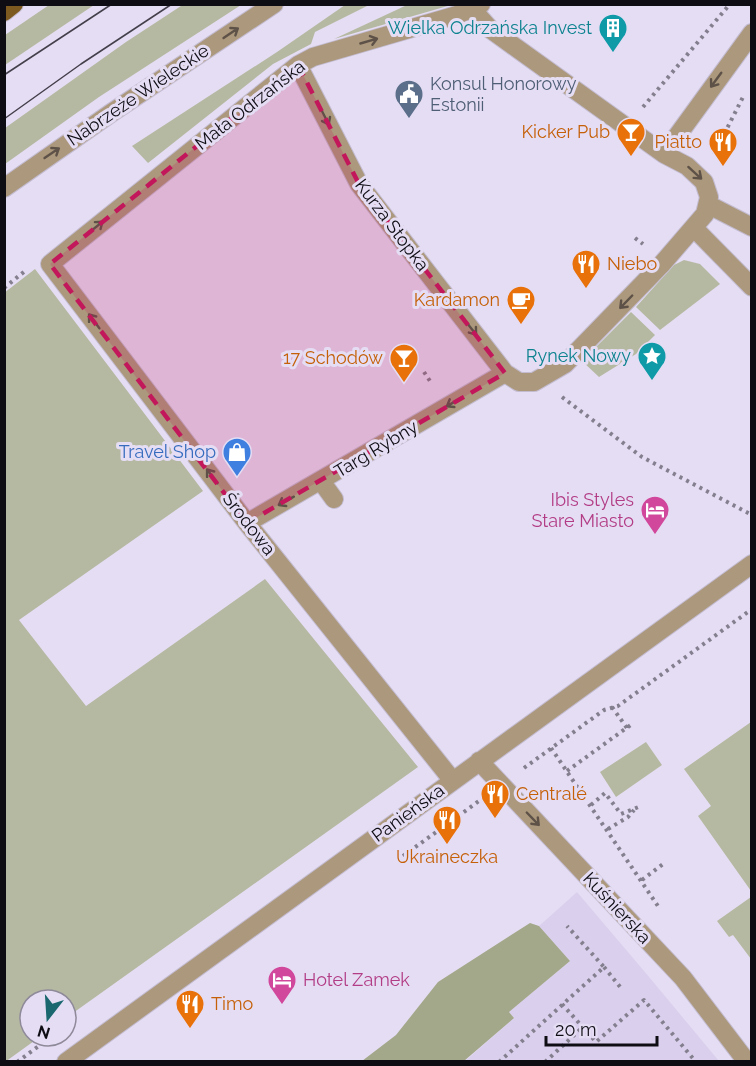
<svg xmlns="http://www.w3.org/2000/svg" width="756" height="1066" viewBox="0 0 756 1066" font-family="Raleway,sans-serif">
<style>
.built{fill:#dad0ed}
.green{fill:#b6b9a2}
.forest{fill:#a4a88a}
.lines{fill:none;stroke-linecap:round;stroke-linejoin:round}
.minor-casing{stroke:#c3bcd0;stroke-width:20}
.major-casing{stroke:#c3bcd0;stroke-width:20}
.path{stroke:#847f8e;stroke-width:4;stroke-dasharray:3 4.5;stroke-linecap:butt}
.minor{stroke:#ac987c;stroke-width:18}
.major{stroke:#7d5a20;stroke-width:18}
.tram{stroke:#44404b;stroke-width:1.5}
.oneway{stroke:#5e5248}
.marked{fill:#c2185b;fill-opacity:0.2;stroke:#c2185b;stroke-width:4.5;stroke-dasharray:12 8;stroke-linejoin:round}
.labels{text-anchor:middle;stroke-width:6;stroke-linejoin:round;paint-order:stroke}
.culture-label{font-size:18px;fill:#0d838f;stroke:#e5ddf4;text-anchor:end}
.service-label{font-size:18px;fill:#4e5e75;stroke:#e5ddf4;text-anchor:start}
.street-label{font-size:18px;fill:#0f0d14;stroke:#e5ddf4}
.food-label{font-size:18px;fill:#c56008;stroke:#e5ddf4;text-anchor:end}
.shop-label{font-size:18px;fill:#366cbe;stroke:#e5ddf4;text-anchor:end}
.hotel-label{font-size:18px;fill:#b23c85;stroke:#e5ddf4;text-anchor:end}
</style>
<rect width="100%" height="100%" fill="#e5ddf4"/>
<path class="built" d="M577 892 650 978 719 1061 464 1062 514 1018 509 1012 570 961 539 926Z"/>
<path class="green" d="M184 4 241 5 99 97 5 164V128L126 42Z
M49 5H94L5 65V35Z
M345 5H369L315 32 311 44 273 64 148 163 132 146 277 52Z
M407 5H451L334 39Z
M684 260 700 264 720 284 660 330 636 307 674 265Z
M35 269 203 491 19 620 86 706 265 579 418 767 66 1018V1000H30V1036H41L5 1062 4 293Z
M631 312 655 335 636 354 599 377 582 361Z
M751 722V891L698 816 711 806 684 769Z
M646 742 662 765 616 797 600 772Z
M751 897V959L733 935 729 937 717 921Z"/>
<path class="forest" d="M530 923 539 926 570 961 509 1012 514 1018 464 1061H362L396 1035 438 982Z"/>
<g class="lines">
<g class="minor-casing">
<path id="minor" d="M298 65 359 184 505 373 519 382H534L565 364 661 265 705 214 709 197 704 182 687 166 664 154 490 29 473 10
M664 154 752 33
M4 188 111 113 274 4
M709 205 752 227
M694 228 752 287
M321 481 334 499
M247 523 505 373
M479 761 683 978 747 1062
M453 781 247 523 50 264 298 65 313 57 457 15 481 4
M66 1062 752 564"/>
</g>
<g class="major-casing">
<path id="major" d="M4 12 14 4"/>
</g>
<path class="path" d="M643 107 730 4
M714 154 743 97
M635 238 643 244
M4 288 25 271
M424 372 432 384
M562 397 642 457 752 515
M612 707 627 728
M551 748 660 909
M524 768 604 710 618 706 752 609
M567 771 632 724
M591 805 605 793 621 814 641 806
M608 829 628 817 634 810
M403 856 479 801
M642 880 663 864
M604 967 621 988
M562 1004 596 1042 644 1000 696 1062
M17 1062 43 1043
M499 1062 604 967 567 926
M545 1062 583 1027"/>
<use href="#minor" class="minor"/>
<use href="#major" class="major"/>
<path class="tram" d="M4 75 112 4
M4 119 81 64 172 4"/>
</g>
<defs><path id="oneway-shaft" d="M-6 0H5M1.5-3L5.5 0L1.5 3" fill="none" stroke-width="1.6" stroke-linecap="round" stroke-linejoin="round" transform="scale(1.5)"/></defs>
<g class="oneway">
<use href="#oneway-shaft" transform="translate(231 33) rotate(-34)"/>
<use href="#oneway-shaft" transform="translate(369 41) rotate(-16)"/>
<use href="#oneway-shaft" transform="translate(716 80) rotate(126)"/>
<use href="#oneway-shaft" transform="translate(325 117) rotate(63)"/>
<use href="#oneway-shaft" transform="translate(52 153) rotate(-34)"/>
<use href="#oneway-shaft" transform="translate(695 173) rotate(42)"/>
<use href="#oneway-shaft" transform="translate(96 227) rotate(-39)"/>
<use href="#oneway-shaft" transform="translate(626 302) rotate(134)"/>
<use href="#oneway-shaft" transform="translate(94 321) rotate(-127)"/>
<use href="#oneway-shaft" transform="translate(471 328) rotate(52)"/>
<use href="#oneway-shaft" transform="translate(454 402) rotate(149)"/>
<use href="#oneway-shaft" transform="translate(212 476) rotate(-127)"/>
<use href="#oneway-shaft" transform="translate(286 501) rotate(151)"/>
<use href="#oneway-shaft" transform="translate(533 819) rotate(46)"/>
</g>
<path class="marked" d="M298 65 359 184 505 373 247 523 50 264Z"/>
<defs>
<g id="building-pin" transform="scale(1.5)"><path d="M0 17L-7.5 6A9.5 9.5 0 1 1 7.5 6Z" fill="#0f9aa8" stroke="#e5ddf4"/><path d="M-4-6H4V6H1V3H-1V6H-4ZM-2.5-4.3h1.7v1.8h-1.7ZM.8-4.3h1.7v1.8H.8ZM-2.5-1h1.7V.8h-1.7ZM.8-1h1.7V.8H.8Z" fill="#fff"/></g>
<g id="civic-pin" transform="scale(1.5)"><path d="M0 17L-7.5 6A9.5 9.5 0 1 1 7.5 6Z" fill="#5c6f8a" stroke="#e5ddf4"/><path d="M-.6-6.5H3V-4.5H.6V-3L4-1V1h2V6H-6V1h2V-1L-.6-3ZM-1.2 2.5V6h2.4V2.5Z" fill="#fff"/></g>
<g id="bar-pin" transform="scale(1.5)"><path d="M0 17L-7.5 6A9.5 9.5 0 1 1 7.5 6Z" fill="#e8710a" stroke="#e5ddf4"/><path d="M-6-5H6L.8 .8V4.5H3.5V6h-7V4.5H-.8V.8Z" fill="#fff"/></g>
<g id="restaurant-pin" transform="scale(1.5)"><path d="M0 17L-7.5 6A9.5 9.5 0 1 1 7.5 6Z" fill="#e8710a" stroke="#e5ddf4"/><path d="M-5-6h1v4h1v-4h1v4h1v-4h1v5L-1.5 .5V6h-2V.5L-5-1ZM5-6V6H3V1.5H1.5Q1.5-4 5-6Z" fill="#fff"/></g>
<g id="cafe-pin" transform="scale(1.5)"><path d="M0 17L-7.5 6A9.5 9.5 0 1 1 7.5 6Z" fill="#e8710a" stroke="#e5ddf4"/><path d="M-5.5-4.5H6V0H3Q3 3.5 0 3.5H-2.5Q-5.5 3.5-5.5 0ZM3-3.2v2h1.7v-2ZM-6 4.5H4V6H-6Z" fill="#fff"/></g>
<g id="sight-pin" transform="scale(1.5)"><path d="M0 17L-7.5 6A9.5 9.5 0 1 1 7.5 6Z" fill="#0f9aa8" stroke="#e5ddf4"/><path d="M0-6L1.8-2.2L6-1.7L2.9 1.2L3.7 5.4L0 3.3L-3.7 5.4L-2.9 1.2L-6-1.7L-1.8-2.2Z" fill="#fff"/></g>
<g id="shop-pin" transform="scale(1.5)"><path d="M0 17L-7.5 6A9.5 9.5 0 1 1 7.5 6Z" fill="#3f7fe0" stroke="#e5ddf4"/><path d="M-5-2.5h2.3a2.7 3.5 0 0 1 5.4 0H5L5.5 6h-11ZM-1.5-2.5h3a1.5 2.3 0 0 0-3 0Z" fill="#fff"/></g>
<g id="hotel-pin" transform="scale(1.5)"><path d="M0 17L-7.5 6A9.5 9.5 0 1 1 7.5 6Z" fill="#d1479c" stroke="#e5ddf4"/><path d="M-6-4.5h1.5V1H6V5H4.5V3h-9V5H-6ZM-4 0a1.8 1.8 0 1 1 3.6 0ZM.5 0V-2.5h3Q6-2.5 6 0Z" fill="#fff"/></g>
</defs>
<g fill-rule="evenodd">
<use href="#building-pin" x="613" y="28"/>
<use href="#civic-pin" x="409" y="94"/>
<use href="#bar-pin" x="631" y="132"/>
<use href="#restaurant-pin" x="723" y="142"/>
<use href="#restaurant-pin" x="586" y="264"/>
<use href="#cafe-pin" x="521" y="300"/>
<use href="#sight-pin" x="652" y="356"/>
<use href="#bar-pin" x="404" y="358"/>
<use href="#shop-pin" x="237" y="452"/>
<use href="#hotel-pin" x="655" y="510"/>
<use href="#restaurant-pin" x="495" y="794"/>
<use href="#restaurant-pin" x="447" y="820"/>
<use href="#hotel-pin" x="282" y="980"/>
<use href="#restaurant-pin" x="190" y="1004"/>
</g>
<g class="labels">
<g class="culture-label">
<text x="592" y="34">Wielka Odrzańska Invest</text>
<text x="631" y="362">Rynek Nowy</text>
</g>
<g class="service-label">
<text x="430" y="90">Konsul Honorowy<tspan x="430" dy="21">Estonii</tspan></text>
</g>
<g class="street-label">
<text transform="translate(138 95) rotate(-34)" y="6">Nabrzeże Wieleckie</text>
<text transform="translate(250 105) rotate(-38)" y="6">Mała Odrzańska</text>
<text transform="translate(392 225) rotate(53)" y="6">Kurza Stopka</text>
<text transform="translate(376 449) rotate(-31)" y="6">Targ Rybny</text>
<text transform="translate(249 524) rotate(52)" y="6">Środowa</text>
<text transform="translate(408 813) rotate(-36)" y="6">Panieńska</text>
<text transform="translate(617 908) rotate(47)" y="6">Kuśnierska</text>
</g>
<g class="food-label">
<text x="610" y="138">Kicker Pub</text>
<text x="702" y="148">Piatto</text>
<text x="607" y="270" text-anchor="start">Niebo</text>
<text x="500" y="306">Kardamon</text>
<text x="383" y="364">17 Schodów</text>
<text x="516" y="800" text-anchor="start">Centralé</text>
<text x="447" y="863" text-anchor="middle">Ukraineczka</text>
<text x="211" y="1010" text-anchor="start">Timo</text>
</g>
<g class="shop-label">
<text x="216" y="458">Travel Shop</text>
</g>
<g class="hotel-label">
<text x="634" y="506">Ibis Styles<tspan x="634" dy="21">Stare Miasto</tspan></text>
<text x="303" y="986" text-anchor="start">Hotel Zamek</text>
</g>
</g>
<rect width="756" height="1066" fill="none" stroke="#0f0d14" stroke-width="12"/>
<g transform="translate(48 1018) rotate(197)"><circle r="28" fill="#e5ddf4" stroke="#8f8a9a" stroke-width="1.5"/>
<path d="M0-4.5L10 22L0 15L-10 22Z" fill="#1a676f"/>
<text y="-9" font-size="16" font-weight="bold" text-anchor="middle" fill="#0f0d14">N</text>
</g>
<path d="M546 1036v9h111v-9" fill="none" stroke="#0f0d14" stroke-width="3"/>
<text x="555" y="1036" font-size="18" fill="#0f0d14" stroke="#e5ddf4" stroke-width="4.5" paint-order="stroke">20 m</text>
</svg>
